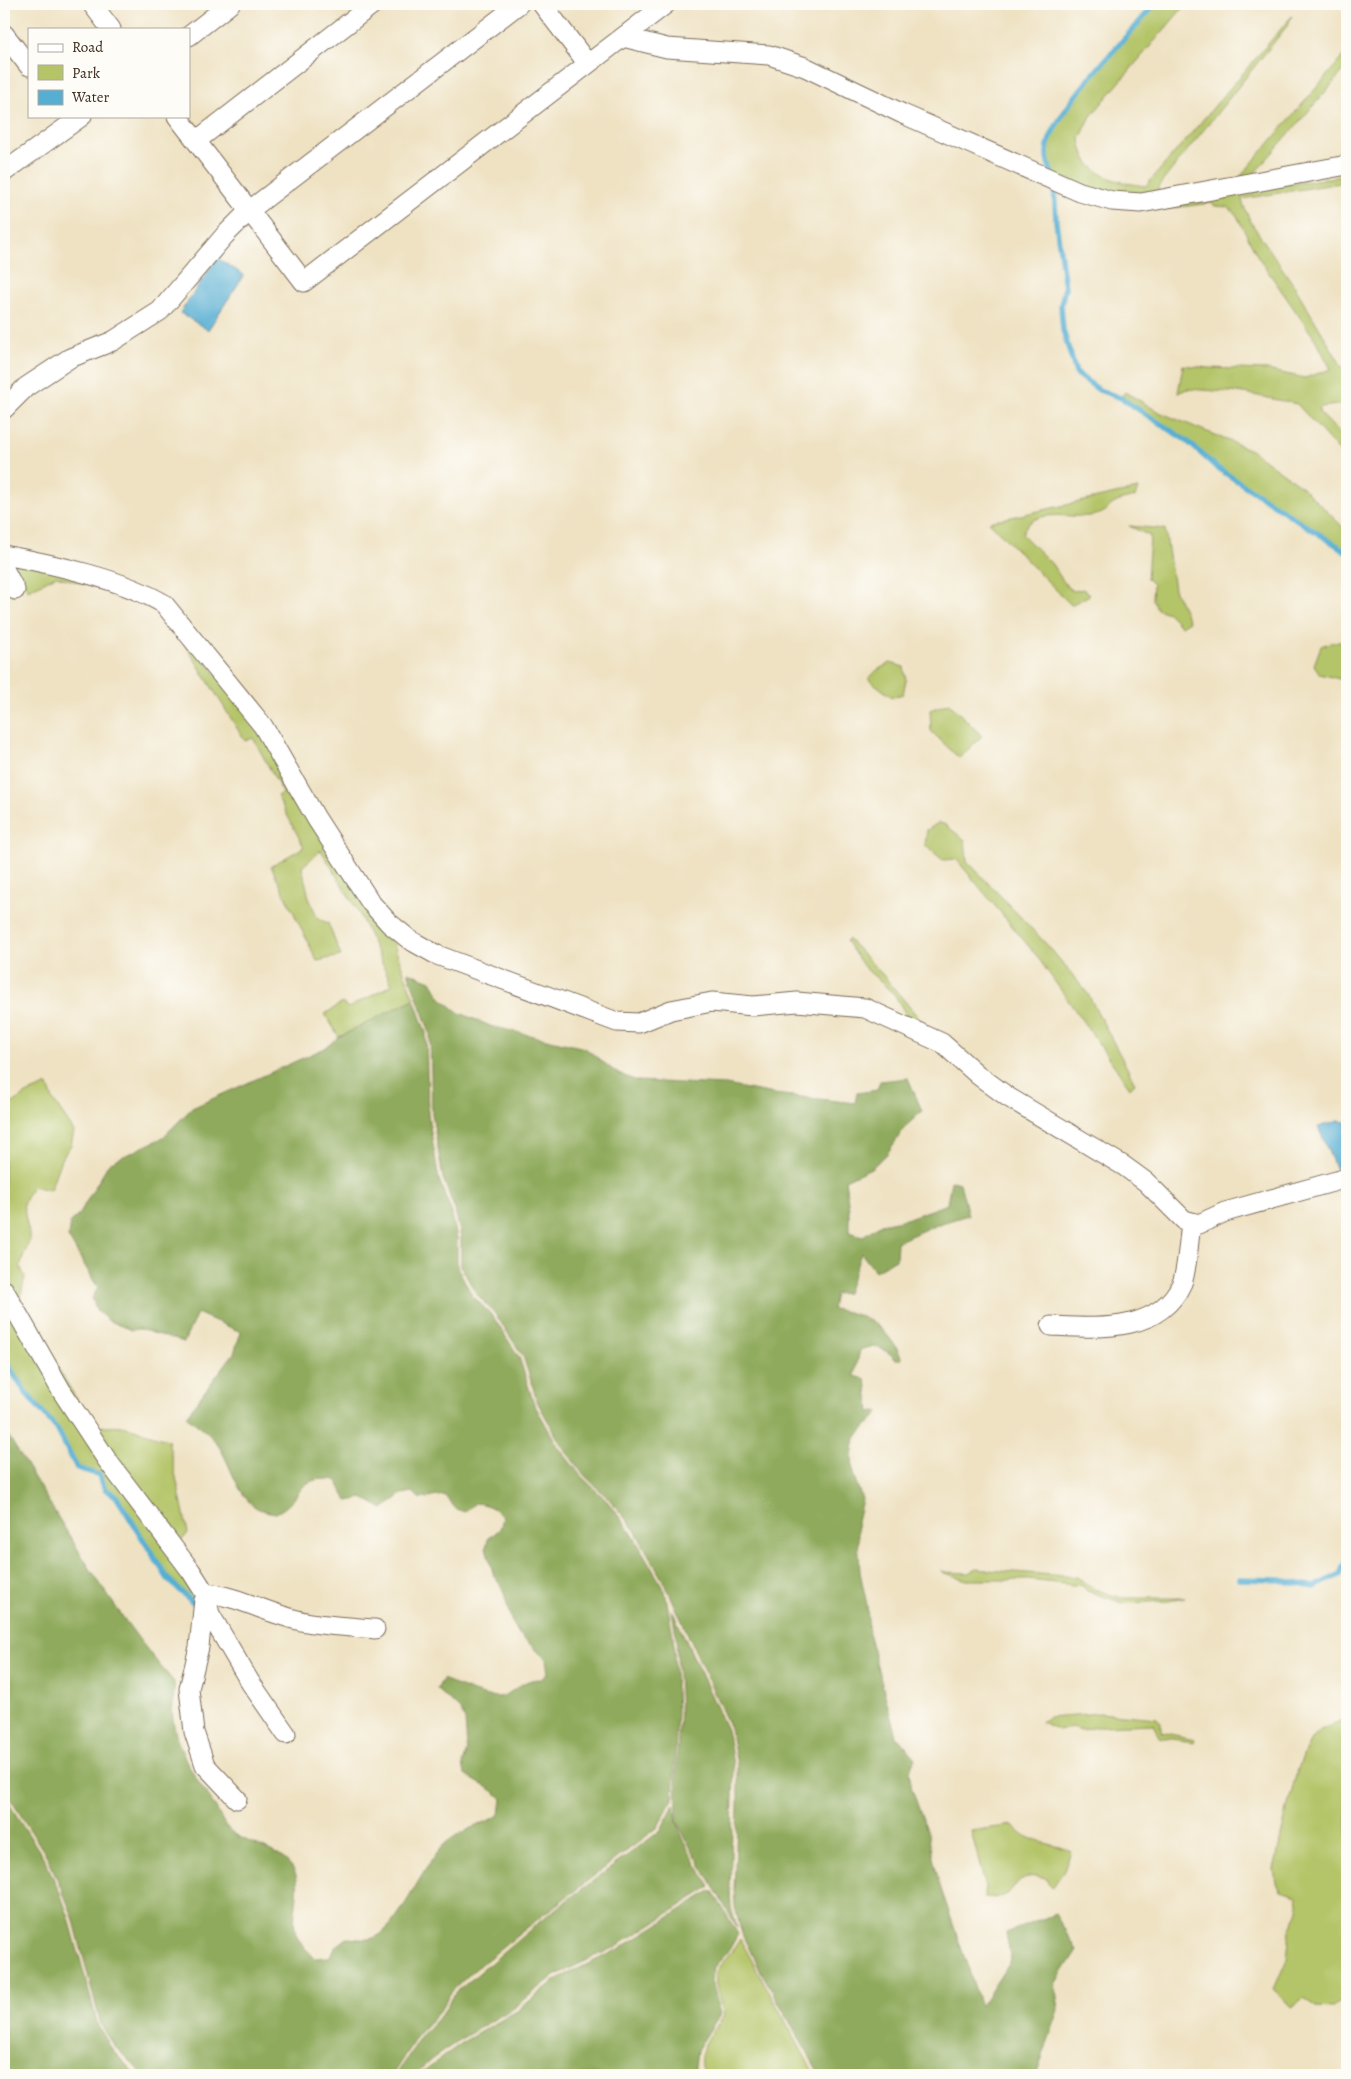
<svg xmlns="http://www.w3.org/2000/svg" width="1351" height="2079" viewBox="0 0 1351 2079" font-family="Alegreya,serif">
<style>
.green{fill:#b4c467;stroke:#787742}
.forest{fill:#8faa5c;stroke:#656a3d}
.water{fill:#56afd3;stroke:#486c78}
.lines{fill:none;stroke-linecap:round;stroke-linejoin:round}
.stream{stroke:#56afd3;stroke-width:5.5}
.minor-casing{stroke:#7a6a58;stroke-width:21}
.minor{stroke:#fff;stroke-width:19}
</style>
<rect width="100%" height="100%" fill="#fdfcf7"/>
<filter id="ink" filterUnits="userSpaceOnUse"><feTurbulence type="fractalNoise" baseFrequency=".02" numOctaves="2"/><feDisplacementMap in="SourceGraphic" scale="10" xChannelSelector="R" yChannelSelector="G"/><feConvolveMatrix kernelMatrix="1 2 1 2 8 2 1 2 1" color-interpolation-filters="sRGB"/></filter>
<filter id="wash" filterUnits="userSpaceOnUse"><feTurbulence type="fractalNoise" baseFrequency=".0096" numOctaves="4" result="noise"/><feDisplacementMap in="SourceGraphic" scale="20" xChannelSelector="R" yChannelSelector="G"/><feGaussianBlur stdDeviation="1.12" result="paint"/><feColorMatrix in="noise" values="0 0 0 0 0 0 0 0 0 0 0 0 0 0 0 0 0 1.4 0 .05"/><feComposite in="paint" operator="in"/></filter>
<g filter="url(#wash)">
<rect width="100%" height="100%" fill="#efe2c3"/>
<path class="green" d="M1157 4H1186L1091 116 1080 139C1084 175 1114 182 1146 186L1292 16 1287 26 1158 187 1159 193 1120 197 1054 176C1052 169 1048 161 1048 154 1048 117 1133 34 1157 4Z
M1347 52V67L1253 175 1240 177Z
M1347 175V182L1242 199C1243 208 1248 213 1250 221L1295 287 1347 375V404L1320 407 1319 412 1347 441V460L1297 404 1244 393 1187 389 1178 393 1183 365 1209 368 1267 370 1305 378 1331 369 1315 339 1258 257 1236 214 1228 207 1215 206 1211 203 1165 209 1164 205Z
M1125 392 1159 412 1251 450 1301 486 1347 531V551L1216 466 1187 440 1153 420 1121 397Z
M1138 489 1135 497C1128 499 1119 500 1113 504 1110 506 1107 510 1104 512 1081 525 1034 501 1022 534L1051 563 1068 588 1074 591 1083 589 1090 595 1071 605 989 522Z
M1129 526 1165 529 1174 589 1189 621 1181 626 1168 613 1157 609 1152 599 1153 584 1147 579 1150 536Z
M11 561C53 569 127 583 162 607L261 730 312 818 380 920 394 945 414 999 339 1037 325 1014 342 1003 348 1008 392 985 359 913 321 850 302 867 309 898 318 919 328 923 341 956 317 961 271 866 304 847 277 796 283 793 253 738 245 741 183 641 157 605 56 576 28 590Z
M1332 642H1347V681L1320 674 1314 665 1321 646Z
M890 663 904 667 906 680 903 694 892 697 868 679 877 670Z
M949 703 982 736 959 758 931 731 930 710Z
M938 823 944 824 965 840 967 861 1050 948 1088 994 1135 1083 1130 1088 1036 955 956 859 943 860 925 845 927 830Z
M848 939 883 975 933 1035 909 1020 894 994 864 967 846 941Z
M48 1085 53 1100 74 1131 71 1145 61 1159 50 1190 32 1186 23 1204 30 1239 20 1266 25 1277 19 1303 94 1428C129 1420 136 1433 168 1440L188 1533 178 1545 173 1544 166 1538 86 1423 4 1282V1109L26 1094Z
M4 1297 203 1594 201 1619 193 1601 169 1578 117 1495 106 1488 100 1473 78 1467 58 1428 27 1392 4 1356Z
M976 1569 1077 1577 1094 1589 1122 1598H1185L1169 1601 1123 1603 1087 1591 1083 1586 1028 1580H967L941 1572 968 1573Z
M1100 1713 1157 1718 1161 1723V1732L1195 1739 1194 1742 1159 1737 1153 1724 1102 1726 1081 1730 1072 1727 1059 1730 1041 1722 1049 1717Z
M1347 1718V1999L1342 1998 1333 2008 1317 2007 1304 1998 1291 2007 1274 1989 1287 1959 1290 1931 1299 1910 1297 1896 1280 1891 1276 1883 1274 1869C1282 1838 1295 1749 1319 1731 1327 1726 1339 1722 1347 1718Z
M1013 1825C1025 1843 1051 1842 1071 1851L1064 1871 1052 1888 1047 1878C1009 1871 1021 1892 1000 1897 995 1898 989 1897 984 1897L985 1884 971 1831Z
M740 1939 815 2075H705C691 2054 713 2033 724 2015 721 2002 711 1980 718 1968 725 1958 734 1950 740 1939Z"/>
<path class="forest" d="M408 972 431 981 441 998 458 1012 490 1026 585 1048 617 1073 637 1081 726 1085 774 1094 855 1103 857 1093 877 1090 880 1081 908 1078 922 1111 906 1126 886 1155 871 1168 845 1180 849 1209V1232L863 1236 881 1224 906 1219 947 1204 951 1181 960 1183 968 1215 935 1225 897 1242 896 1259 875 1271 861 1253 847 1293 835 1294 832 1309C866 1314 887 1326 902 1359H895C886 1348 873 1344 860 1350L854 1376 866 1379 870 1412H880L855 1438 852 1456 853 1474 862 1499 857 1521 860 1572 867 1605 869 1636 896 1736 916 1758 909 1772 912 1790 927 1830 939 1883 981 2006 1011 1960 1006 1933 1055 1914 1077 1950 1055 1984 1059 2010 1036 2075H820L754 1959 742 1934 735 1907 734 1888 738 1808V1769L730 1728 668 1590 635 1530 609 1499 583 1474 562 1446 538 1403 523 1356 496 1315 475 1292 461 1266V1237L455 1210 443 1178 432 1114 430 1033Z
M414 999 426 1033 428 1114 439 1180 451 1211 457 1238V1267L472 1295 493 1317 519 1357 534 1404 559 1448 581 1476 607 1501 631 1532 665 1591 673 1636 677 1710 673 1799 657 1828 548 1911 473 1971 451 1992 440 2011 419 2033 392 2075H144L116 2048 101 2025 73 1917 63 1892 48 1858 4 1789V1429C58 1515 107 1606 174 1682 175 1694 171 1708 173 1720 177 1752 196 1778 214 1805 219 1813 224 1827 233 1833 250 1845 279 1849 292 1867 306 1886 287 1918 298 1938 302 1946 309 1952 315 1958L329 1957 337 1946 347 1938C354 1938 363 1940 370 1939 398 1935 423 1860 448 1841 463 1830 483 1824 500 1815L502 1799C492 1787 477 1784 465 1774L463 1764 467 1750 465 1720 460 1710 437 1689 443 1679C456 1685 489 1701 503 1696 519 1689 522 1679 541 1679L548 1673 546 1659 519 1634 511 1620 503 1589 494 1576 486 1547 488 1539 500 1529 503 1518C496 1508 487 1504 475 1503L465 1512 456 1509 444 1495 420 1499 413 1492 402 1494 383 1509 363 1498 347 1501 337 1480C293 1474 306 1499 276 1513 270 1512 262 1511 257 1508 237 1496 231 1464 218 1445 210 1433 197 1425 186 1416L234 1353 241 1332 197 1313 184 1342 139 1329 131 1330 109 1321 97 1311 92 1298 98 1288 68 1237 70 1222 78 1216 109 1163 162 1138 192 1108 325 1048 339 1037Z
M672 1610 727 1730 734 1769 730 1888 731 1908 737 1927 687 1841 677 1821 676 1772 680 1710 676 1635Z
M4 1796 45 1860 60 1893 69 1918 98 2026 113 2051 136 2075H4V1958L10 1932 4 1910Z
M674 1805C677 1836 695 1861 710 1887L619 1945 554 1976 514 2008 464 2037 432 2059 414 2075H396L422 2035 443 2013 453 1995 550 1913 660 1831Z
M712 1890 738 1934 729 1950 714 1967 712 1980 720 2014 697 2050 694 2075H418L466 2040 517 2011 557 1979 621 1948Z"/>
<path class="water" d="M217 258 244 275 208 330 180 313Z
M1339 1121 1347 1122V1175L1339 1177 1318 1127Z"/>
<g class="lines">
<path class="stream" d="M1053 176C1050 169 1047 161 1047 154 1046 116 1131 34 1155 4
M1054 185 1056 221 1065 288 1061 305 1063 330 1076 373 1099 390 1121 398 1187 441 1216 467 1347 552
M4 1359 26 1393 57 1429 77 1468 99 1475 105 1489 116 1496 168 1579 192 1602
M1239 1579 1280 1580 1314 1587 1341 1574 1347 1560"/>
</g>
</g>
<g filter="url(#ink)">
<g class="lines">
<g class="minor-casing">
<path id="minor" d="M92 4 111 29
M542 4 588 64
M4 34 29 66
M189 36 230 4
M623 37 667 48 769 55 805 67 903 114 1080 192 1112 201 1141 203 1347 165
M177 116 304 282 666 4
M196 141 373 4
M4 172 82 116
M4 409 26 387 70 358 113 341 160 311 225 235 250 210 519 4
M4 555C52 564 123 579 164 604L263 726 316 818 371 903 389 923 410 940 437 955 617 1022 639 1023 671 1010 712 1002 753 1006 797 1002 865 1008 942 1043 978 1075 1008 1097 1124 1166 1146 1182 1184 1220 1199 1224 1225 1212 1347 1178
M4 569 15 590
M4 1290 61 1390 107 1460 191 1571 205 1593 210 1614 250 1682 286 1734
M1051 1326C1096 1328 1159 1334 1182 1283 1187 1271 1189 1238 1191 1222
M205 1593C237 1595 272 1616 306 1622 328 1626 352 1627 375 1629
M204 1600 199 1647 189 1689 194 1732 205 1765 237 1799"/>
</g>
<use href="#minor" class="minor"/>
</g>
</g>
<rect width="1351" height="2079" fill="none" stroke="#fdfcf7" stroke-width="20"/>
<rect x="28" y="28" width="162" height="90" fill="#fdfcf7" stroke="#afa8a0"/>
<rect x="38" y="44" width="25" height="8" fill="#ffffff" stroke="#afa8a0"/>
<text x="72" y="52" font-size="15" fill="#3b2a1e">Road</text>
<rect x="38" y="65" width="25" height="15" fill="#b4c467" stroke="#afa8a0"/>
<text x="72" y="78" font-size="15" fill="#3b2a1e">Park</text>
<rect x="38" y="90" width="25" height="15" fill="#56afd3" stroke="#afa8a0"/>
<text x="72" y="102" font-size="15" fill="#3b2a1e">Water</text>
</svg>
